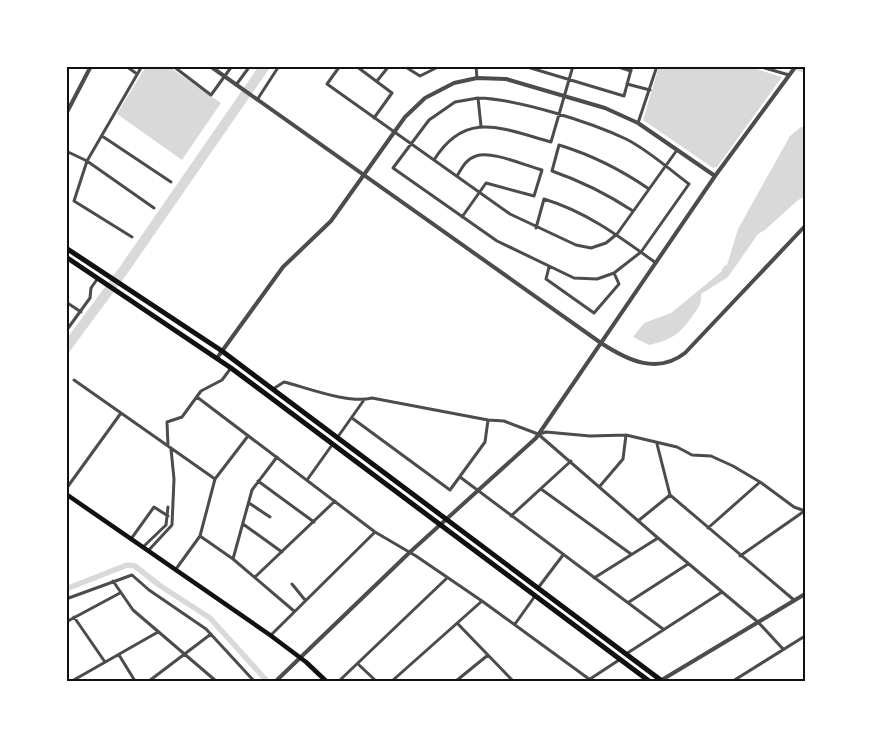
<svg xmlns="http://www.w3.org/2000/svg" width="871" height="747" viewBox="0 0 871 747" font-family="'Open Sans',sans-serif">
<style>
.water{fill:#d9d9d9}
.lines{fill:none;stroke-linecap:round;stroke-linejoin:round}
.canal{stroke:#d9d9d9;stroke-width:5.5}
.river{stroke:#d9d9d9;stroke-width:10}
.minor{stroke:#4c4c4c;stroke-width:3}
.tertiary{stroke:#4c4c4c;stroke-width:4}
.secondary{stroke:#111;stroke-width:4.5}
.trunk{stroke:#111;stroke-width:5}
.neatline{fill:none;stroke:#111;stroke-width:2}
</style>
<rect width="100%" height="100%" fill="#fff"/>
<path class="water" d="M146 66H168L221 103 182 160 117 114Z
M659 66H747L782 77 717 167 713 168 643 120Z
M801 127H805V197L798 200 765 230 758 234 728 277 701 294C702 303 699 307 693 315 680 334 672 340 649 345L633 337 644 323 671 313 721 272 724 266 727 265 738 229 790 136Z"/>
<g class="lines">
<path class="canal" d="M66 589 127 565 135 566 159 585 210 618 267 681"/>
<path class="river" d="M799 66 805 68
M66 348 123 271 265 66"/>
<path class="minor" d="M126 66 137 74
M173 66 211 95 232 66
M340 66 327 84 510 214 576 245 591 248 606 243 617 234 677 150
M356 66 392 93 374 118
M404 66 420 76 440 66
M476 66 477 78
M524 66 624 96 632 66
M615 66 631 71
M758 66 789 75
M377 81 389 66
M627 84 650 90
M236 85 250 66
M478 98C518 99 590 122 626 139 648 150 669 169 689 184L641 252 614 273 597 279 574 278 497 241 393 168 429 120 455 102Z
M478 98 481 126
M257 100 279 66
M638 123 657 66
M102 136 171 182
M66 151 87 161 154 208
M434 160C466 109 503 129 551 142L573 66
M457 176C462 168 466 159 476 156 491 150 526 166 542 170L534 196 486 183 462 217
M633 211C607 194 581 181 552 171L559 145C592 155 620 169 649 189
M536 228 544 199C587 212 620 237 656 263
M132 237 74 201 87 161 142 66
M549 267 546 279 594 313 619 284 614 273
M66 302 81 312
M66 331 90 298 91 288 98 278
M74 380 215 479
M273 389 284 382C308 388 348 404 372 398L488 420 504 421 538 434 658 538 758 622 783 649
M197 397 375 532 416 556 482 601 589 679
M352 418 450 490 485 442 488 420
M539 434 546 432 590 436 626 435 677 447 692 455 711 456 733 466 760 482 794 507 805 511
M337 438 364 400
M657 444 670 495 794 600
M168 446 167 422 182 417 201 391 222 380 231 368
M460 477 663 629
M307 480 332 445
M258 481 314 522
M600 486 623 459 626 435
M66 489 121 413
M541 489 631 554
M249 503 270 517
M511 516 571 461
M638 521 670 495
M243 524 282 552
M708 528 760 482
M200 536 233 559 294 611
M131 539 154 507 168 516
M143 547 166 525 168 507
M148 551 172 525 174 479 171 449
M740 556 803 512
M233 559 252 490 277 457
M176 569 200 536 215 479 248 436
M255 577 335 501
M594 578 658 538
M113 581 133 610 216 681
M292 584 305 600
M538 588 563 555
M66 599 132 575 149 590 206 629 254 681
M629 602 688 564
M74 617 105 662
M66 622 120 593
M458 624 513 681
M515 624 535 596
M271 635 375 532
M626 654 722 592
M119 655 135 681
M358 664 376 681
M72 681 158 632
M149 681 211 634
M339 681 447 578
M392 681 482 601
M456 681 488 655
M587 681 619 660
M733 681 805 636"/>
<path class="tertiary" d="M210 66 601 343C627 360 657 375 685 353L805 226
M66 114 91 66
M217 358 283 267 331 221 405 117 425 98 454 83 477 78 506 79 605 108 638 123 715 176
M276 681 409 553 536 438 715 176 796 66
M660 681 805 594"/>
<path class="secondary" d="M66 494 270 635 306 662 326 681"/>
<path class="trunk" d="M66 248 222 351 662 681
M66 257 231 368 649 681"/>
</g>
<rect width="871" height="747" fill="none" stroke="#ffffff" stroke-width="135"/>
<rect x="68" y="68" width="736" height="612" class="neatline"/>
</svg>
